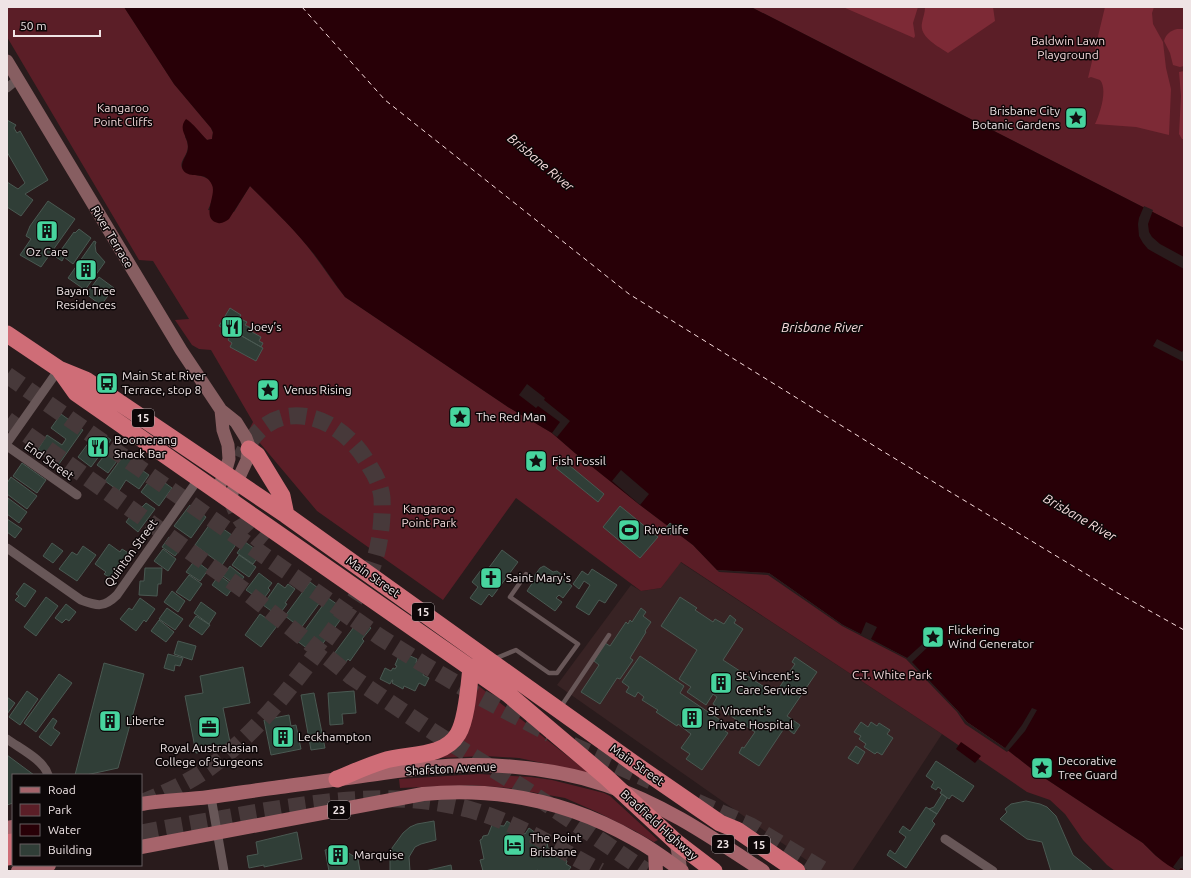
<svg xmlns="http://www.w3.org/2000/svg" width="1191" height="878" viewBox="0 0 1191 878" font-family="Ubuntu,sans-serif">
<style>
.built{fill:#382324}
.green{fill:#5b1e27}
.forest{fill:#7d2a36}
.water{fill:#280007}
.pier{fill:#291b1c}
.lines{fill:none;stroke-linecap:round;stroke-linejoin:round}
.ferry{stroke:#f7dcdd;stroke-width:1;stroke-dasharray:5 4;stroke-linecap:butt}
.building{fill:#303e37;stroke:#4a5952}
.highway-tunnel{stroke:#47393a;stroke-width:17;stroke-dasharray:17 8;stroke-linecap:butt}
.lane{stroke:#685758;stroke-width:4.5}
.street{stroke:#685758;stroke-width:9}
.secondary{stroke:#875e61;stroke-width:13}
.primary{stroke:#a6646b;stroke-width:14}
.highway{stroke:#cf6d77;stroke-width:17}
.labels{text-anchor:middle;stroke-width:3;stroke-linejoin:round;paint-order:stroke}
.shield{fill:#0d0708;stroke:#aba2a3;stroke-width:1}
.shield-label{font-size:11px;font-weight:bold;fill:#efe4e5}
.park-label{font-size:12px;fill:#f2d7d9;stroke:#0d0708}
.poi-label{font-size:12px;fill:#efe4e5;stroke:#0d0708;text-anchor:start}
.street-label{font-size:12px;fill:#efe4e5;stroke:#0d0708}
.water-label{font-size:13px;font-style:italic;fill:#f7dcdd;stroke:#0d0708}
</style>
<rect width="100%" height="100%" fill="#291b1c"/>
<path class="built" d="M680 562 942 734 852 871H822L557 685 631 585 641 591 661 588Z"/>
<path class="green" d="M7 7H124L174 84 211 128 213 133 212 139 207 140C201 134 195 129 190 122L185 137C194 153 178 159 182 168 187 179 215 170 214 192 213 198 210 205 208 210L234 212 250 186C272 208 296 230 314 255 325 269 334 284 345 297L508 407 552 433 575 453 640 505 693 545 717 570 769 573 843 625 907 658 1005 748 1037 773 1143 843 1156 856 1178 871H1115L1107 865 1083 840 1065 814 1050 800 1027 792 942 734 681 562 661 588 641 591 516 498 443 600 317 511 249 430 253 422 211 350 199 349 192 345 175 320 189 319 153 261 139 260 7 37Z
M751 7H1184V228Z
M475 683 589 773 519 758 485 756 437 758Z
M479 774 531 777 552 780 604 793 610 796 658 840 654 842 635 831 597 812 565 798 509 788 471 785 400 788 399 779Z"/>
<path class="forest" d="M843 7H918L913 23 915 36 914 38Z
M925 7H993L995 21 948 53C938 46 919 37 922 23 923 17 925 13 925 7Z
M1105 7H1154L1152 13 1153 24 1163 42 1166 68 1171 89 1169 135 1136 127 1095 124C1100 114 1108 89 1100 80L1091 77 1088 78Z
M1177 29H1184V66L1180 67 1173 65 1170 53 1164 41C1166 34 1170 31 1177 29Z
M1184 71V139H1182L1179 134 1181 96 1179 72Z"/>
<path class="water" d="M124 7H751L1184 228V871C1170 871 1153 853 1143 843L1037 773 1005 748 967 722 958 711 907 658 843 625 769 573 717 570 693 545 640 505 575 453 552 433 508 407 345 297C334 283 325 268 314 254 295 230 272 208 250 186L229 219C226 221 222 224 218 223 200 219 217 195 212 185 206 171 195 178 186 173 176 166 188 156 188 148 189 137 177 130 186 119 193 123 201 134 207 140L212 139 213 132 211 128 174 84Z
M961 742 981 756 975 763 956 749Z"/>
<path class="pier" d="M1144 206 1153 210 1148 224 1149 232 1152 237 1160 244 1184 257V269L1155 253 1148 249 1143 243 1139 236 1138 224 1139 218Z
M1157 339 1182 352 1184 349V362L1153 346Z
M527 384 545 398 544 400 570 421 557 437 552 433 560 422 538 406 536 408 519 395Z
M621 470 649 494 640 505 612 481Z
M717 570 769 573 843 625 861 634 866 622 877 627 871 639 907 658 927 640 924 636 932 628 942 638 934 646 931 644 912 662 958 711 967 722 1005 748 1022 725 1032 708 1037 710 1025 731 1007 752 965 724 957 712 906 659 842 626 768 575 719 572Z
M1184 854V870L1181 868 1178 871 1173 867 1181 856 1182 857Z"/>
<g class="lines">
<path class="ferry" d="M302 7 385 100 629 294 884 452 1116 592 1184 630"/>
</g>
<path class="building" d="M7 120 16 125 14 128 17 133 20 131 48 180 25 194 33 200 21 216 7 207V182L18 189 25 183 7 152Z
M48 201 75 219 41 267 20 255 31 239 26 236 30 226Z
M79 229 91 238 73 264 64 257 62 261 56 257 74 232 75 233Z
M94 241 96 242 95 245 96 252 105 262 85 290 68 278Z
M99 277 114 288 101 305 86 294Z
M230 308 241 315 239 318 247 322 245 325 253 329 252 332 261 337 259 341 263 343 261 347 233 331 232 333 219 326Z
M233 331 263 348 256 361 230 347 232 343 228 340Z
M61 414 83 430 59 464 38 449 47 435 62 445 66 439 51 428Z
M98 430 111 440 91 467 78 457Z
M109 449 120 457 108 473 97 465Z
M126 452 140 461 136 466 149 475 139 489 126 480 119 491 105 481Z
M563 460 604 494 598 502 556 468Z
M22 463 46 480 37 493 13 476Z
M154 475 172 488 159 506 141 492Z
M11 477 37 496 27 509 7 494V483Z
M8 498 27 512 19 523 7 514Z
M146 503 155 509 138 532 126 522 138 506 141 508Z
M190 505 206 517 191 538 174 526Z
M620 506 658 537 640 558 603 527Z
M7 519 22 529 15 538 7 532Z
M212 521 239 540 222 565 195 545Z
M670 523 676 528 670 535 664 530Z
M169 537 182 547 175 556 162 547Z
M245 542 261 553 253 564 237 553Z
M52 543 63 551 53 563 43 556Z
M109 544 120 552 122 549 130 554 112 579 104 574 106 572 95 564Z
M83 546 96 555 77 581 59 569 72 552 77 555Z
M163 549 176 559 168 571 154 561Z
M502 550 518 562 492 597 489 594 481 605 470 598 478 587 472 582 481 570 485 573Z
M239 555 256 567 249 577 232 565Z
M195 560 208 570 200 581 186 572Z
M230 566 244 577 237 586 223 576Z
M544 566 553 572 557 571 562 575 563 579 572 586 563 598 559 595 556 598 562 602 555 611 527 591 535 579V575L540 568Z
M145 568H162L161 584H158L157 596 139 595 140 581H144Z
M592 569 617 585 605 603 599 600 589 615 576 607 590 585 584 581 579 589 573 584 582 571 588 575Z
M259 573 272 583 268 588 270 590 262 601 246 590Z
M189 575 202 584 190 601 176 592Z
M219 575 234 586 227 596 212 585Z
M310 582 326 594 301 628 285 616Z
M24 583 36 591 25 607 15 600 19 596 16 594Z
M278 583 285 588 288 584 295 589 285 603 287 604 279 615 277 614V615L263 605Z
M172 591 185 601 178 612 164 602Z
M46 597 58 606 36 636 24 627Z
M680 597 697 608 695 610 713 622 715 619 724 624 730 615 736 620 734 623 743 629 723 660 775 694 795 664 792 662 795 657 817 672 787 716 800 725 794 734 785 727 759 766 739 753 742 747 744 748 755 732 713 704 717 697 713 694 706 705 687 692 691 687 679 679 697 650 661 626Z
M140 598 155 609 146 622 144 620 136 631 120 619 129 608 132 610Z
M328 598 347 611 315 654 297 641Z
M201 602 216 613 209 624 194 613Z
M66 604 76 612 69 621 66 619 62 623 55 618Z
M167 608 183 619 175 630 159 619Z
M641 608 646 612 643 616 651 622 645 631 646 632 630 658 633 660 620 679 617 678 600 704 581 692 599 665 594 661 605 643 610 646 626 622 628 624 630 620 632 622Z
M260 614 269 620 271 617 277 621 275 624 277 626 261 647 245 635Z
M196 616 210 625 202 635 189 626Z
M159 620 174 632 166 642 151 631Z
M359 620 371 628 362 639 364 641 350 661 348 659 339 671 328 662Z
M178 641 196 646 192 660 174 654Z
M168 654 183 658 180 666 175 665 174 671 164 668Z
M406 654 417 659 416 663 426 668 423 675 429 678 425 686 419 683 415 691 404 686 403 689 392 683 393 680H392L390 684 380 679 385 668 391 671 393 668 395 669 397 666 395 665 398 658 400 659 402 656 405 657Z
M640 656 684 686 680 693 729 726 725 731 728 733 702 770 686 759 690 754 681 748 691 734 678 724 677 726 656 712 658 710 642 700 644 697 638 692 635 697 626 692 629 687 622 682Z
M104 663 144 674 118 768 86 775H75Z
M243 667 250 703 223 708 231 747 196 753 185 696 203 693 200 676Z
M59 674 72 683 36 732 24 723Z
M27 691 38 699 20 725 9 717Z
M354 691 356 713 342 714 343 724 330 725 328 693Z
M314 693 325 748 311 750 301 695Z
M7 697 15 703 7 714Z
M289 715 291 726 296 725 301 749 271 755 264 720Z
M53 718 57 721 53 728 60 733 51 746 39 737Z
M861 722 868 727 871 722 877 726 879 723 890 730 887 734 893 738 882 755 877 752 875 754 864 747 866 744 859 739 861 736 854 732Z
M856 746 865 752 858 764 848 758Z
M7 755 34 775H13V803L7 805Z
M936 761 974 786 963 802 952 795 949 799 940 793 942 790 938 787 936 790 931 787 934 782 926 776Z
M942 794 947 798 937 814 929 809 934 807Z
M1026 801 1040 804 1047 807 1056 816 1073 855 1093 871H1051L1042 842 1027 839 1000 819 1007 812 1005 809 1011 804Z
M926 807 937 814 932 821 935 824 906 868 887 855 890 850 895 854 906 837 899 832 903 826 910 831Z
M434 821 436 840 421 844 415 847 409 857 410 871H390V858L392 848 403 833 410 827 417 824Z
M507 821 525 834 529 828 544 839 547 842 548 848 567 861 566 864 571 867 568 871H539L537 870 536 871H483L480 860 484 859 480 840 482 839 483 836 488 835 492 825 504 826Z
M297 832 302 859 264 867V865L249 868 247 856 258 854 256 842Z
M339 847 358 859 360 871H329L325 850Z
M451 865 452 871H425Z"/>
<g class="lines">
<path class="highway-tunnel" d="M7 375 380 637 423 664 478 696 550 734
M7 420 245 591 352 677 435 733 525 789 646 871
M230 495C238 519 245 528 264 544
M572 745 651 781
M697 802 751 826 825 871
M141 803C165 793 188 783 209 768 257 733 293 685 328 637 343 616 361 594 371 570 380 548 383 521 382 498 381 487 376 476 370 467 341 412 270 390 241 458
M141 833C178 826 215 820 252 813 324 801 396 790 468 809 515 822 557 848 600 871"/>
<path class="lane" d="M494 659 516 650 549 673H557L578 644 510 597 526 574
M560 708 609 635"/>
<path class="street" d="M7 88 18 79
M7 443 59 369
M7 446 77 495
M7 548 81 600C97 606 104 608 117 595L199 478
M7 739C19 748 44 760 48 775
M211 797 224 871
M945 839 993 871"/>
<path class="secondary" d="M7 61 181 350 221 410 236 422 246 438 249 446 247 460 229 499
M217 491 225 473 229 459 228 445 223 430 221 410
M676 842 680 865 679 871"/>
<path class="primary" d="M141 804C164 800 186 800 209 797 233 794 256 790 280 787 315 782 349 778 383 773 412 769 442 765 471 765 516 765 563 771 606 785 665 805 711 837 763 871
M7 828 13 827
M141 847 423 794C499 787 568 801 634 839 651 848 667 860 682 871
M655 852 656 871
M18 871 49 865"/>
<path class="highway" d="M7 334 59 369 86 380 286 515 633 763 720 823 737 830 797 871
M59 369 76 393 508 694 606 777 676 842 714 871
M249 449 257 455 282 496 286 515
M337 779C352 773 367 766 383 761 407 753 443 759 458 734 467 719 469 685 471 667
M7 843 13 842
M7 857 13 856"/>
</g>
<defs>
<g id="sight-square" transform="scale(1.15)"><rect x="-9" y="-9" width="18" height="18" rx="4" fill="#47d49e" stroke="#0d0708"/><path d="M0-6L1.8-2.2L6-1.7L2.9 1.2L3.7 5.4L0 3.3L-3.7 5.4L-2.9 1.2L-6-1.7L-1.8-2.2Z" fill="#111"/></g>
<g id="building-square" transform="scale(1.15)"><rect x="-9" y="-9" width="18" height="18" rx="4" fill="#47d49e" stroke="#0d0708"/><path d="M-4-6H4V6H1V3H-1V6H-4ZM-2.5-4.3h1.7v1.8h-1.7ZM.8-4.3h1.7v1.8H.8ZM-2.5-1h1.7V.8h-1.7ZM.8-1h1.7V.8H.8Z" fill="#111"/></g>
<g id="restaurant-square" transform="scale(1.15)"><rect x="-9" y="-9" width="18" height="18" rx="4" fill="#47d49e" stroke="#0d0708"/><path d="M-5-6h1v4h1v-4h1v4h1v-4h1v5L-1.5 .5V6h-2V.5L-5-1ZM5-6V6H3V1.5H1.5Q1.5-4 5-6Z" fill="#111"/></g>
<g id="bus-square" transform="scale(1.15)"><rect x="-9" y="-9" width="18" height="18" rx="4" fill="#47d49e" stroke="#0d0708"/><path d="M-5-6H5V4H4V6H2V4H-2V6H-4V4H-5ZM-3.5-4V0h7V-4ZM-3.5 1.2v1.5H-2V1.2ZM2 1.2v1.5H3.5V1.2Z" fill="#111"/></g>
<g id="stadium-square" transform="scale(1.15)"><rect x="-9" y="-9" width="18" height="18" rx="4" fill="#47d49e" stroke="#0d0708"/><path d="M0-5a6.5 5 0 1 0 0 10a6.5 5 0 1 0 0-10ZM-3.5-1.8h7v3.6h-7Z" fill="#111"/></g>
<g id="church-square" transform="scale(1.15)"><rect x="-9" y="-9" width="18" height="18" rx="4" fill="#47d49e" stroke="#0d0708"/><path d="M-1.2-6h2.4v3.5h3.3v2.4h-3.3V6h-2.4V-.1h-3.3v-2.4h3.3Z" fill="#111"/></g>
<g id="office-square" transform="scale(1.15)"><rect x="-9" y="-9" width="18" height="18" rx="4" fill="#47d49e" stroke="#0d0708"/><path d="M-6-3h4V-5.5h4V-3h4V5H-6ZM-1-4.5V-3h2v-1.5ZM-6 0V1H6V0Z" fill="#111"/></g>
<g id="hotel-square" transform="scale(1.15)"><rect x="-9" y="-9" width="18" height="18" rx="4" fill="#47d49e" stroke="#0d0708"/><path d="M-6-4.5h1.5V1H6V5H4.5V3h-9V5H-6ZM-4 0a1.8 1.8 0 1 1 3.6 0ZM.5 0V-2.5h3Q6-2.5 6 0Z" fill="#111"/></g>
</defs>
<g fill-rule="evenodd">
<use href="#sight-square" x="1076" y="118"/>
<use href="#building-square" x="47" y="231"/>
<use href="#building-square" x="86" y="270"/>
<use href="#restaurant-square" x="232" y="327"/>
<use href="#bus-square" x="107" y="383"/>
<use href="#sight-square" x="268" y="390"/>
<use href="#sight-square" x="460" y="417"/>
<use href="#restaurant-square" x="98" y="447"/>
<use href="#sight-square" x="536" y="461"/>
<use href="#stadium-square" x="629" y="530"/>
<use href="#church-square" x="491" y="578"/>
<use href="#sight-square" x="933" y="637"/>
<use href="#building-square" x="721" y="683"/>
<use href="#building-square" x="692" y="718"/>
<use href="#building-square" x="110" y="721"/>
<use href="#office-square" x="209" y="727"/>
<use href="#building-square" x="283" y="737"/>
<use href="#sight-square" x="1042" y="768"/>
<use href="#hotel-square" x="514" y="845"/>
<use href="#building-square" x="338" y="855"/>
</g>
<g class="labels">
<g class="shield">
<rect x="132" y="409" width="22" height="18" rx="3"/>
<rect x="412" y="603" width="22" height="18" rx="3"/>
<rect x="328" y="801" width="22" height="18" rx="3"/>
<rect x="712" y="835" width="22" height="18" rx="3"/>
<rect x="748" y="836" width="22" height="18" rx="3"/>
</g>
<g class="shield-label">
<text x="143" y="422">15</text>
<text x="423" y="616">15</text>
<text x="339" y="814">23</text>
<text x="723" y="848">23</text>
<text x="759" y="849">15</text>
</g>
<g class="park-label">
<text x="1068" y="45">Baldwin Lawn<tspan x="1068" dy="14">Playground</tspan></text>
<text x="123" y="112">Kangaroo<tspan x="123" dy="14">Point Cliffs</tspan></text>
<text x="429" y="513">Kangaroo<tspan x="429" dy="14">Point Park</tspan></text>
<text x="892" y="679">C.T. White Park</text>
</g>
<g class="poi-label">
<text x="1060" y="115" text-anchor="end">Brisbane City<tspan x="1060" dy="14">Botanic Gardens</tspan></text>
<text x="47" y="256" text-anchor="middle">Oz Care</text>
<text x="86" y="295" text-anchor="middle">Bayan Tree<tspan x="86" dy="14">Residences</tspan></text>
<text x="248" y="331">Joey’s</text>
<text x="122" y="380">Main St at River<tspan x="122" dy="14">Terrace, stop 8</tspan></text>
<text x="284" y="394">Venus Rising</text>
<text x="476" y="421">The Red Man</text>
<text x="114" y="444">Boomerang<tspan x="114" dy="14">Snack Bar</tspan></text>
<text x="552" y="465">Fish Fossil</text>
<text x="644" y="534">Riverlife</text>
<text x="506" y="582">Saint Mary's</text>
<text x="948" y="634">Flickering<tspan x="948" dy="14">Wind Generator</tspan></text>
<text x="736" y="680">St Vincent's<tspan x="736" dy="14">Care Services</tspan></text>
<text x="708" y="715">St Vincent's<tspan x="708" dy="14">Private Hospital</tspan></text>
<text x="126" y="725">Liberte</text>
<text x="298" y="741">Leckhampton</text>
<text x="209" y="752" text-anchor="middle">Royal Australasian<tspan x="209" dy="14">College of Surgeons</tspan></text>
<text x="1058" y="765">Decorative<tspan x="1058" dy="14">Tree Guard</tspan></text>
<text x="530" y="842">The Point<tspan x="530" dy="14">Brisbane</tspan></text>
<text x="354" y="859">Marquise</text>
</g>
<g class="street-label">
<text transform="translate(112 237) rotate(59)" y="4">River Terrace</text>
<text transform="translate(49 461) rotate(35)" y="4">End Street</text>
<text transform="translate(131 553) rotate(-54)" y="4">Quinton Street</text>
<text transform="translate(373 577) rotate(35)" y="4">Main Street</text>
<text transform="translate(637 765) rotate(35)" y="4">Main Street</text>
<text transform="translate(451 769) rotate(-3)" y="4">Shafston Avenue</text>
<text transform="translate(659 825) rotate(42)" y="4">Bradfield Highway</text>
</g>
<g class="water-label">
<text transform="translate(541 162) rotate(40)" y="5">Brisbane River</text>
<text x="822" y="332">Brisbane River</text>
<text transform="translate(1080 517) rotate(30)" y="5">Brisbane River</text>
</g>
</g>
<rect width="1191" height="878" fill="none" stroke="#efe4e5" stroke-width="16"/>
<rect x="12" y="774" width="130" height="92" fill="#0d0708" stroke="#675f60"/>
<rect x="20" y="787" width="20" height="6" fill="#a6646b" stroke="#675f60"/>
<text x="48" y="794" font-size="12" fill="#efe4e5">Road</text>
<rect x="20" y="804" width="20" height="12" fill="#5b1e27" stroke="#675f60"/>
<text x="48" y="814" font-size="12" fill="#efe4e5">Park</text>
<rect x="20" y="824" width="20" height="12" fill="#280007" stroke="#675f60"/>
<text x="48" y="834" font-size="12" fill="#efe4e5">Water</text>
<rect x="20" y="844" width="20" height="12" fill="#303e37" stroke="#675f60"/>
<text x="48" y="854" font-size="12" fill="#efe4e5">Building</text>
<path d="M14 30v6h86v-6" fill="none" stroke="#efe4e5" stroke-width="2"/>
<text x="20" y="30" font-size="12" fill="#efe4e5" stroke="#0d0708" stroke-width="3" paint-order="stroke">50 m</text>
</svg>
